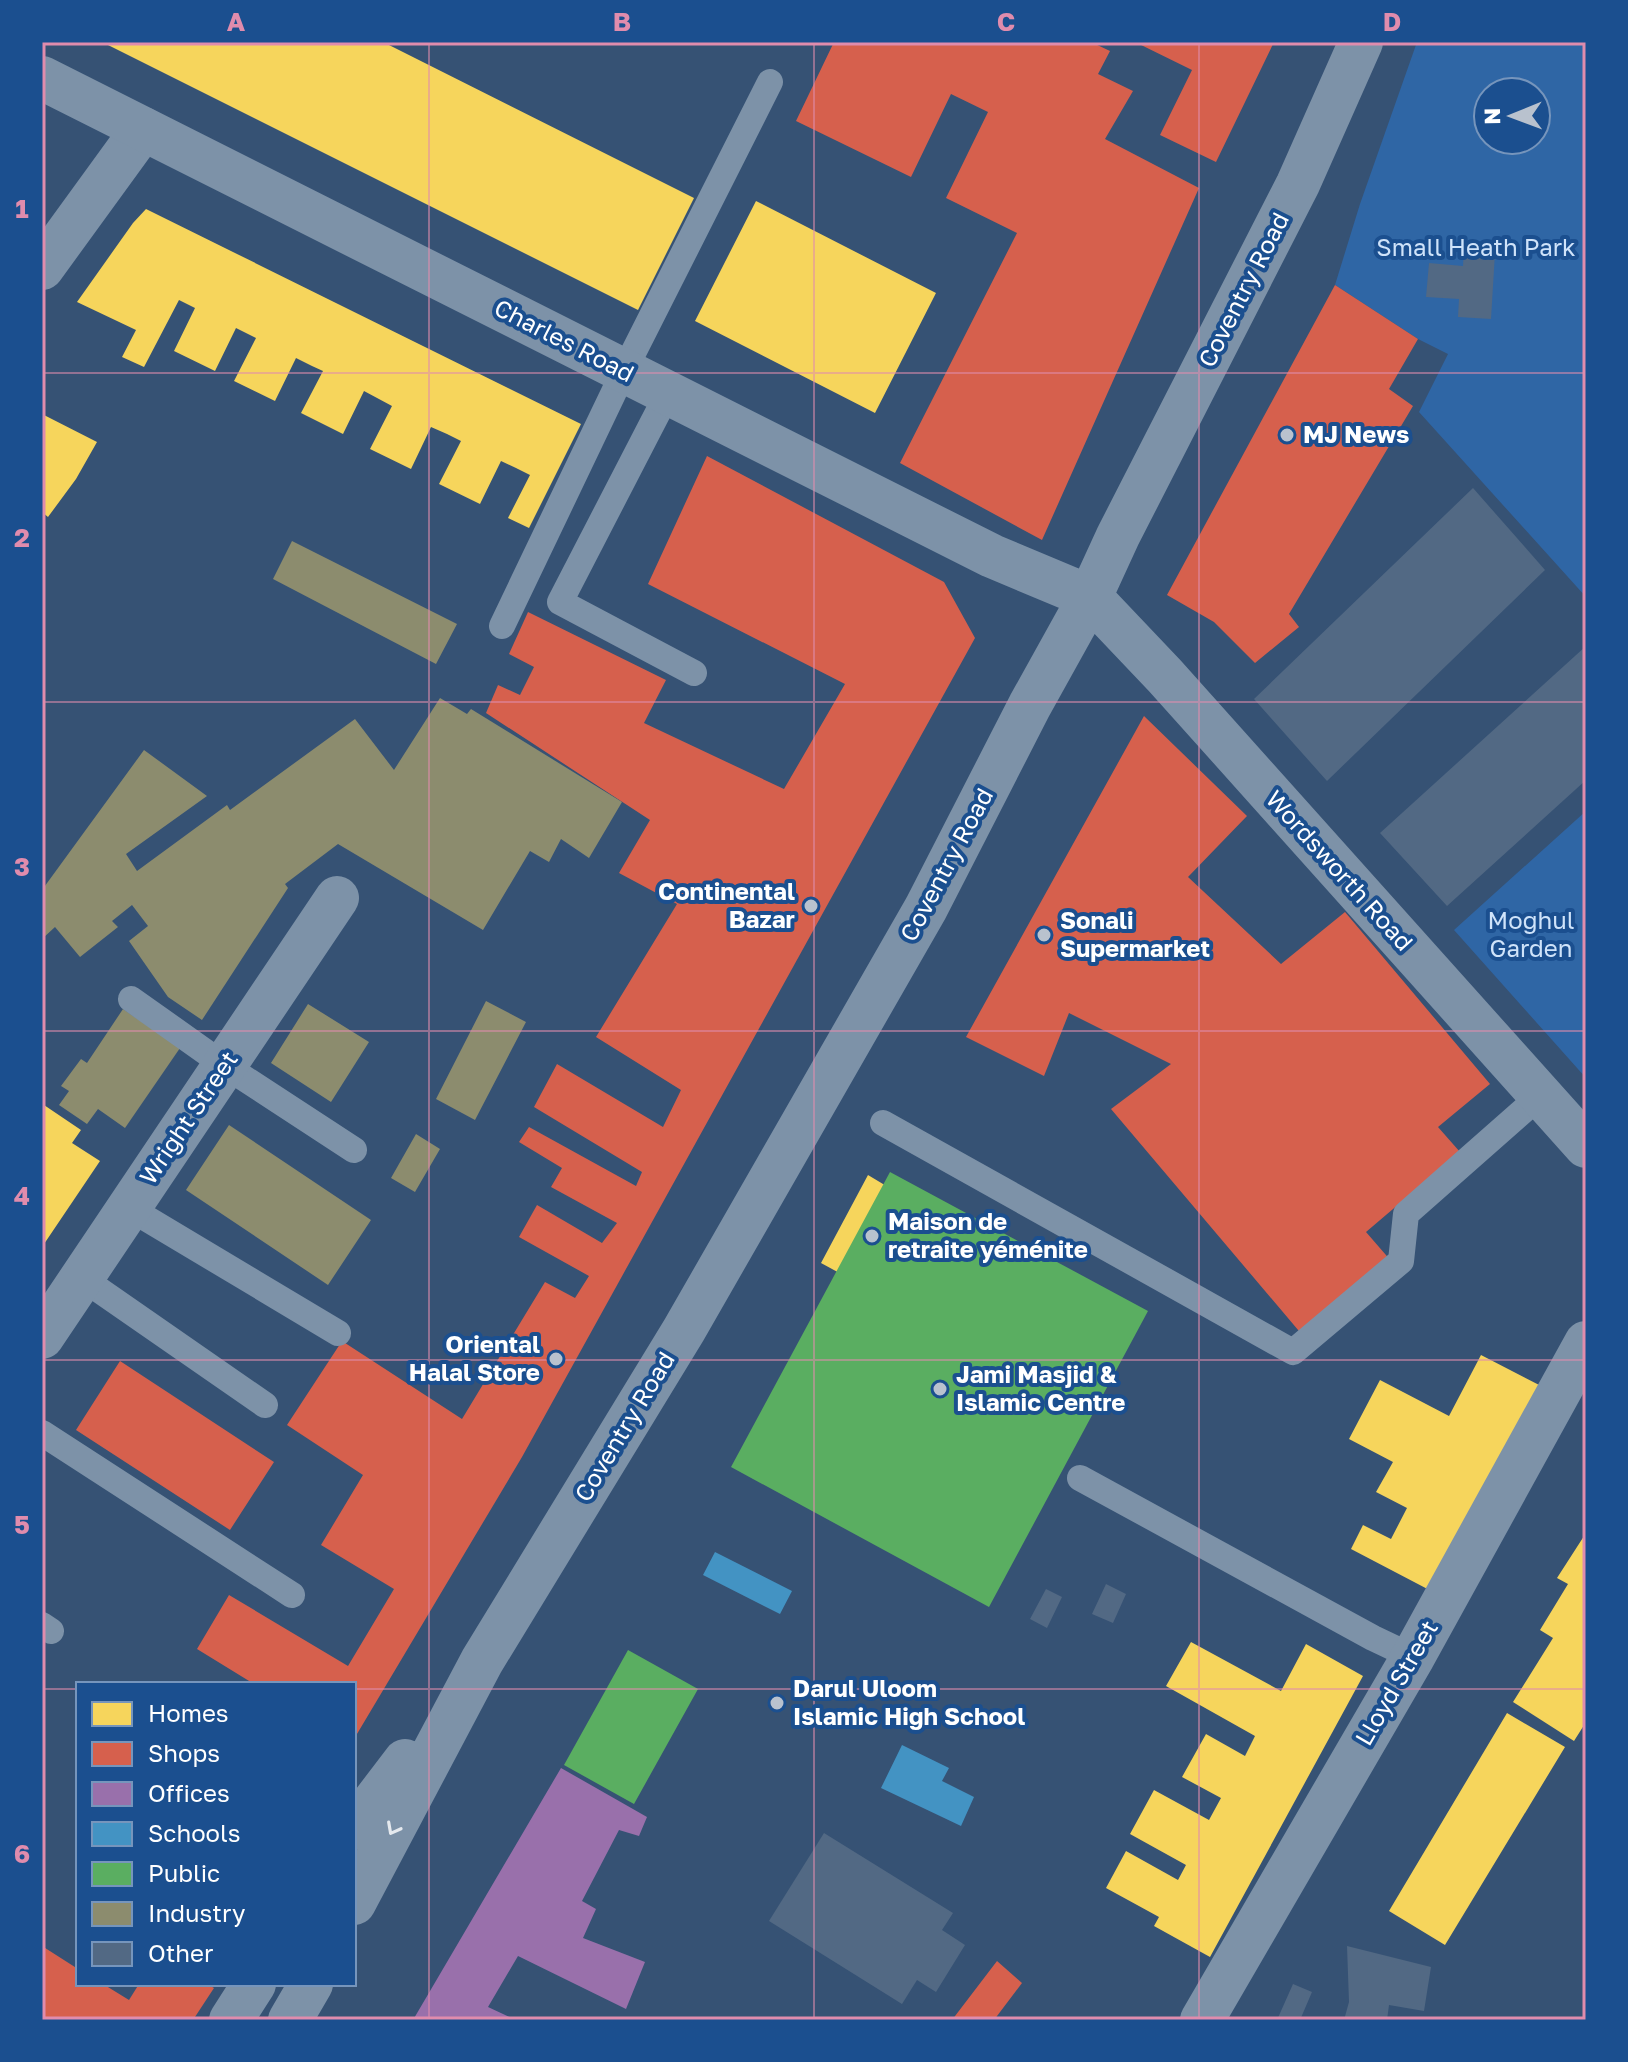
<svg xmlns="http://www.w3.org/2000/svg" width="1628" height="2062" font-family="'Golos Text',sans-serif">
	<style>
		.green { fill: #2f66a5; fill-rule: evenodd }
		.homes { fill: #f6d55c }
		.shops { fill: #d6604d }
		.offices { fill: #9970ab }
		.schools { fill: #4393c3 }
		.public { fill: #5aae61 }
		.industry { fill: #8c8c6e }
		.building { fill: #526984 }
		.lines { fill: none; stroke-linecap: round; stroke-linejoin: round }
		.service { stroke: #7d92a8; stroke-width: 26 }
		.minor { stroke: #7d92a8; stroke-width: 44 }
		.tertiary { stroke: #7d92a8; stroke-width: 44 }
		.oneway { stroke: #e5e9ee }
		.grid { fill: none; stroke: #e08cad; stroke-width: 2; stroke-opacity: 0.55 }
		.poi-dot { fill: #b9c2ce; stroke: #1b4f8f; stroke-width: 3 }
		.labels { text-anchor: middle; stroke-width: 8; stroke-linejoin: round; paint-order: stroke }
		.park-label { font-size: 24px; fill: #cfe3fa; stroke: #1b4f8f }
		.street-label { font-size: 24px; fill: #fff; stroke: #1b4f8f }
		.poi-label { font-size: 24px; font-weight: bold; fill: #fff; stroke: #1b4f8f; text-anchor: start }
		.neatline { fill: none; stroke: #e08cad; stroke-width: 3 }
		.grid-label { font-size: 26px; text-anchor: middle; font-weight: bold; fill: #e08cad }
	</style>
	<rect width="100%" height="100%" fill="#365274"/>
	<path class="green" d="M1417,42H1586V597L1419,412L1448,354L1418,339L1335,285L1360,204ZM1488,92H1536V140H1488Z
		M1586,811V1078L1454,930Z"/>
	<path class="homes" d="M102,42H383L694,198L638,310Z
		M756,201L936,293L875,413L695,321Z
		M146,209L581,424L529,528L508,518L530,475L516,468L501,461L480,504L439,484L461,441L447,434L431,427L411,469L370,449L392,406L364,391L343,434L301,413L323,371L312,366L296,358L275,401L234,381L256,338L236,328L215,371L174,351L195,308L179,300L144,367L122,357L136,330L77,302L133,223Z
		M42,414L97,442L76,479L48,517L42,512Z
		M44,1105L81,1130L72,1143L100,1161L42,1247V1108Z
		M868,1175L923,1208L878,1294L821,1263Z
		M1481,1355L1545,1388L1437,1594L1351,1549L1363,1525L1391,1539L1407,1508L1376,1492L1393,1462L1349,1439L1380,1380L1449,1416Z
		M1586,1533V1722L1574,1741L1513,1702L1553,1638L1540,1630L1568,1584L1557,1578Z
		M1191,1642L1281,1691L1306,1644L1363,1676L1210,1957L1154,1926L1159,1917L1106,1888L1126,1851L1178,1880L1186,1865L1130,1834L1154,1790L1209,1820L1221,1798L1182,1777L1206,1734L1245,1756L1255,1736L1166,1686Z
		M1507,1713L1565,1747L1445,1945L1389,1911Z"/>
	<path class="shops" d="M834,42H1091L1110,51L1098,74L1133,91L1105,139L1199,188L1042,540L900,463L1017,233L946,198L988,112L951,94L911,177L796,121Z
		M1135,42H1274L1216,162L1160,135L1192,70Z
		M1335,285L1418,339L1389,389L1413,406L1289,614L1299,627L1255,663L1214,622L1167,595Z
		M707,456L944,582L975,638L522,1457L354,1739V1684H254L197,1649L229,1595L348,1666L394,1589L321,1545L363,1475L287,1425L342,1341L462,1419L545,1282L575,1298L589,1276L519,1237L537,1205L602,1243L617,1223L551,1187L562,1168L519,1142L529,1127L636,1186L642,1172L534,1107L557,1064L663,1127L681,1090L596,1037L677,904L619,873L650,820L486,713L498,685L520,695L534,667L509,654L528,612L666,680L644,723L784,789L845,684L648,584Z
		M1144,716L1247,816L1188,877L1281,964L1345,912L1490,1084L1438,1127L1460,1152L1366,1232L1392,1262L1304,1337L1111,1109L1171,1064L1069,1013L1044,1076L966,1037Z
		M120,1361L274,1462L230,1530L76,1430Z
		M42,1946L78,1969V1984H103L129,2000L139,1984H207L214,1988L193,2020H42Z
		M997,1961L1022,1983L994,2020H952Z"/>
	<path class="offices" d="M561,1768L647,1817L639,1836L619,1830L582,1901L596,1909L583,1938L645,1962L626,2009L518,1956L488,2007L516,2020H413Z"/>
	<path class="schools" d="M715,1552L792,1591L780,1614L703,1575Z
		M902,1745L949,1768L942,1781L974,1797L961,1826L881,1788Z"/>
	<path class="public" d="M890,1172L1148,1311L989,1607L731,1467Z
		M628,1650L698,1689L634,1804L564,1765Z"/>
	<path class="industry" d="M292,541L457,624L436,664L273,579Z
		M440,698L467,714L471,709L622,802L589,858L561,839L549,862L530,851L483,930L338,844L285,884L288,888L202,1020L168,997L129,941L148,926L132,905L112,921L118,927L80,957L55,927L42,939V890L144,750L207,796L126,854L137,871L227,805L230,810L355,719L394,770Z
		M486,1001L526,1022L475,1120L436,1099Z
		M308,1004L369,1042L331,1102L271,1063Z
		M123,1009L180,1048L125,1128L98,1109L87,1124L59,1105L69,1091L61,1086L81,1059L87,1063Z
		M229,1125L371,1220L328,1285L186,1190Z
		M416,1134L440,1149L415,1192L391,1178Z"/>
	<path class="building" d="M1464,250L1495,253L1491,319L1458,317L1459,299L1426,297L1429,263L1463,266Z
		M1473,488L1545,570L1327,781L1254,699Z
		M1586,646V780L1447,906L1380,833Z
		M1106,1584L1126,1594L1113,1623L1092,1614Z
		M1046,1589L1062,1597L1047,1628L1030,1619Z
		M824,1833L953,1913L942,1930L965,1945L936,1992L917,1980L902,2004L769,1921Z
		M1347,1946L1431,1967L1424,2011L1389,2005L1387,2020H1344L1349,2002Z
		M1293,1984L1312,1992L1300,2020H1277Z"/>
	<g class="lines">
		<path class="service" d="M668,393L560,602L694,673
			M502,626L624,371L770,82
			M131,999L224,1065L354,1150
			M883,1123L1293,1352L1401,1261L1406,1214L1541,1095
			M129,1208L338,1333
			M82,1278L265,1405
			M42,1433L292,1595
			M1080,1478L1373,1638L1413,1657
			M42,1625L51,1631"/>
		<path class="minor" d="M42,268L143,129
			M42,1337L337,898
			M1202,2020L1413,1657L1586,1343"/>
		<path class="tertiary" d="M42,78L992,556L1090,597L1165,676L1586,1146
			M354,1828L405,1761
			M354,1903L482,1661L684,1330L926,908L1030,705L1090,597L1118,536L1298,184L1361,42
			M231,2020L254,1984
			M290,2020L311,1984"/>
	</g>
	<defs><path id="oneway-chevron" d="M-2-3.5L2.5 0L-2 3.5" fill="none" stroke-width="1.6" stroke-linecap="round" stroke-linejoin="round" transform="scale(2)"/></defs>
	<use class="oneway" href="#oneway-chevron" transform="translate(393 1829) rotate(118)"/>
	<path class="grid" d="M429,42V2020M814,42V2020M1199,42V2020M42,373H1586M42,702H1586M42,1031H1586M42,1360H1586M42,1689H78M354,1689H1586"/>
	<g class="poi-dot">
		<circle cx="1287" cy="435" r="8"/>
		<circle cx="811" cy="906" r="8"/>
		<circle cx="1044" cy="935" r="8"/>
		<circle cx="872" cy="1236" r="8"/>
		<circle cx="556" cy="1359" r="8"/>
		<circle cx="940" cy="1389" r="8"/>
		<circle cx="777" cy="1703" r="8"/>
	</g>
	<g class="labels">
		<g class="park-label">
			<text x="1476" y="256">Small Heath Park</text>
			<text x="1531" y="929">Moghul<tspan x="1531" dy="28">Garden</tspan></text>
		</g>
		<g class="street-label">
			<text transform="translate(1244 290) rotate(-63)" y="8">Coventry Road</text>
			<text transform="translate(564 341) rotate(27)" y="8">Charles Road</text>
			<text transform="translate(947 865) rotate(-62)" y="8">Coventry Road</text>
			<text transform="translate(1339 871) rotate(48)" y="8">Wordsworth Road</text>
			<text transform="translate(189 1118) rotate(-56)" y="8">Wright Street</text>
			<text transform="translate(625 1427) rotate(-59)" y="8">Coventry Road</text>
			<text transform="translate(1397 1683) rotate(-60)" y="8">Lloyd Street</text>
		</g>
		<g class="poi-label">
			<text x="1303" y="443">MJ News</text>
			<text x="795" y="900" text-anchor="end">Continental<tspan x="795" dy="28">Bazar</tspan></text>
			<text x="1060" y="929">Sonali<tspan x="1060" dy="28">Supermarket</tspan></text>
			<text x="888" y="1230">Maison de<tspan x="888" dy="28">retraite yéménite</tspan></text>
			<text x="540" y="1353" text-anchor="end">Oriental<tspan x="540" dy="28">Halal Store</tspan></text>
			<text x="956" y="1383">Jami Masjid &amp;<tspan x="956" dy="28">Islamic Centre</tspan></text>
			<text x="793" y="1697">Darul Uloom<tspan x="793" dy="28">Islamic High School</tspan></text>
		</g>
	</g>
	<rect width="1628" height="2062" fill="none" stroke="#1b4f8f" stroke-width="88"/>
	<rect x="76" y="1682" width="280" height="304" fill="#1b4f8f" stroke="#7695bc" stroke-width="2"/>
	<rect x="92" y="1702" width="40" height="24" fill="#f6d55c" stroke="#7695bc" stroke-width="2"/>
	<text x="148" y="1722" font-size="24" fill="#ffffff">Homes</text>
	<rect x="92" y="1742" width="40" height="24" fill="#d6604d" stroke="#7695bc" stroke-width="2"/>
	<text x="148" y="1762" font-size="24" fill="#ffffff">Shops</text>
	<rect x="92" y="1782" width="40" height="24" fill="#9970ab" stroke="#7695bc" stroke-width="2"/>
	<text x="148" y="1802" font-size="24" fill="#ffffff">Offices</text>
	<rect x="92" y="1822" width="40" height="24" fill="#4393c3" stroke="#7695bc" stroke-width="2"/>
	<text x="148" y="1842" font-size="24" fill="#ffffff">Schools</text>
	<rect x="92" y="1862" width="40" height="24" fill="#5aae61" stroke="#7695bc" stroke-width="2"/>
	<text x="148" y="1882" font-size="24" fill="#ffffff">Public</text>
	<rect x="92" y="1902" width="40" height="24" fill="#8c8c6e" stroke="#7695bc" stroke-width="2"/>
	<text x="148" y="1922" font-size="24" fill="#ffffff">Industry</text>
	<rect x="92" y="1942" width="40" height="24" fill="#526984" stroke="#7695bc" stroke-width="2"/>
	<text x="148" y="1962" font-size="24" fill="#ffffff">Other</text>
	<g transform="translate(1512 116) rotate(269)"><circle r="38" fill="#1b4f8f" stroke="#7695bc" stroke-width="2"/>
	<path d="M0-6L14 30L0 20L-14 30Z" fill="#b9c2ce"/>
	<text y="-12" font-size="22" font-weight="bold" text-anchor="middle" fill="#ffffff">N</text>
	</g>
	<rect x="44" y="44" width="1540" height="1974" class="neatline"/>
	<g class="grid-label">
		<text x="236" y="31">A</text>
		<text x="622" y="31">B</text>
		<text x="1006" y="31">C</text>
		<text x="1392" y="31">D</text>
		<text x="22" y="218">1</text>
		<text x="22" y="547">2</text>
		<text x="22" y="876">3</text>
		<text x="22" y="1205">4</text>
		<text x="22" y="1534">5</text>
		<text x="22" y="1863">6</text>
	</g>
</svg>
